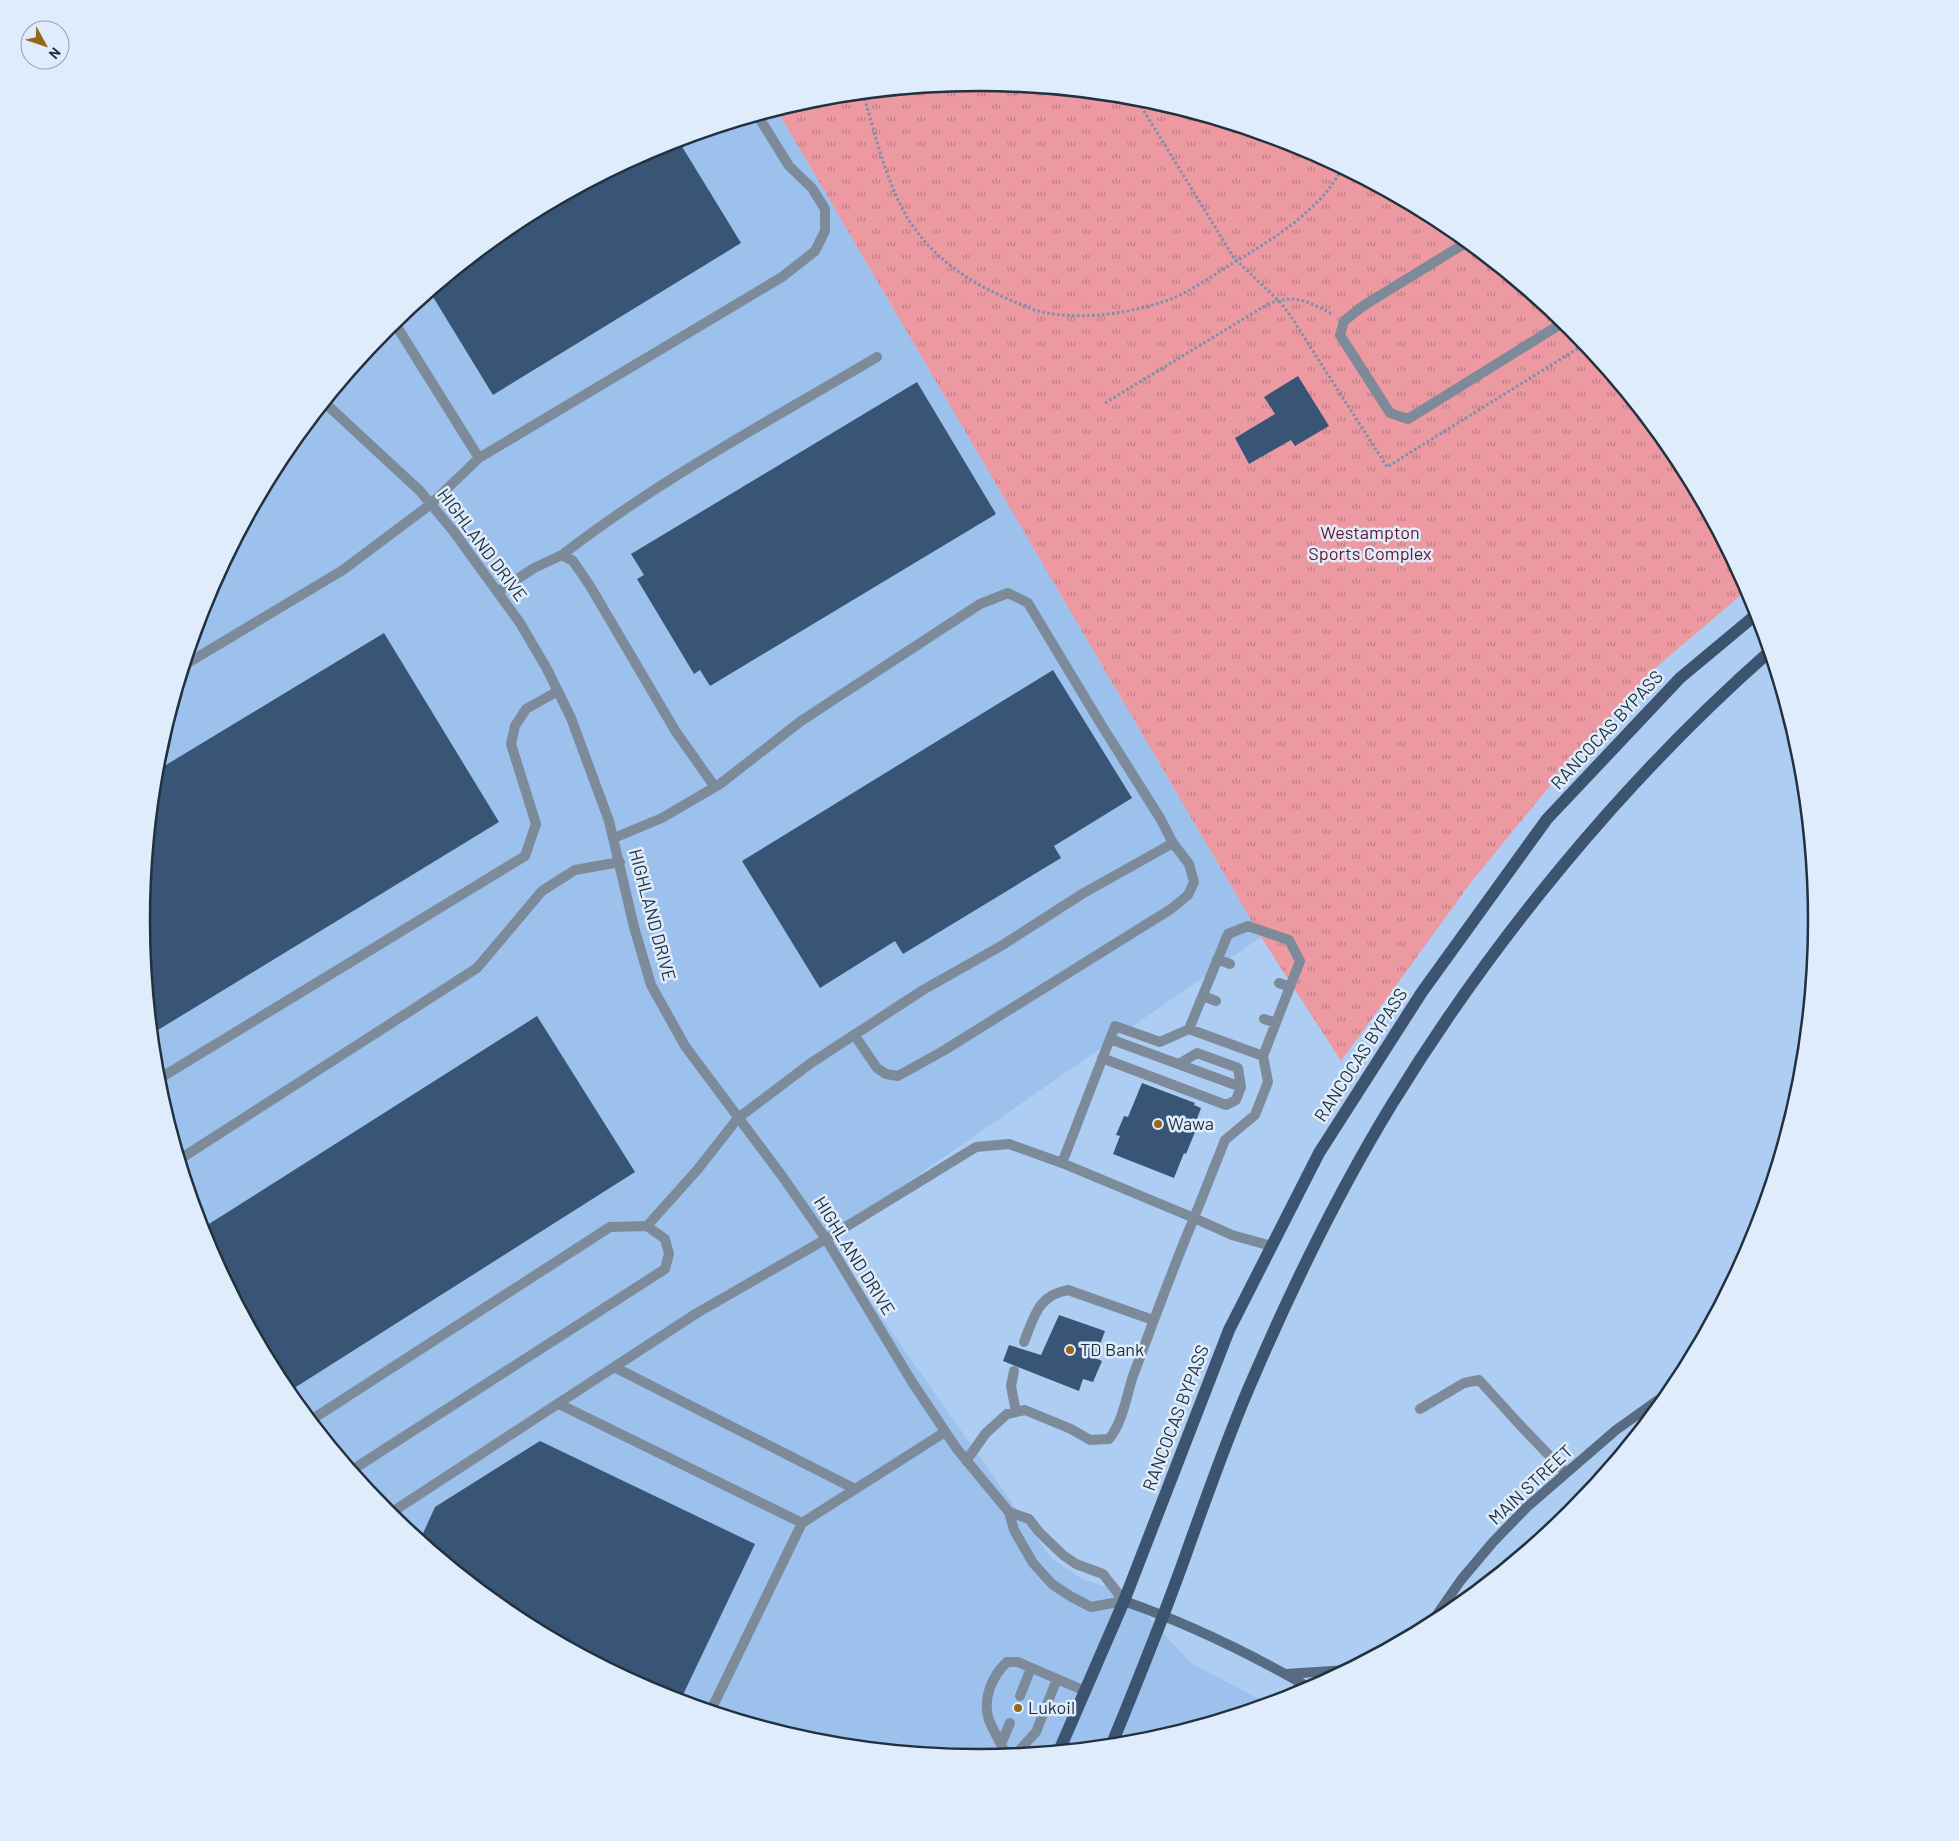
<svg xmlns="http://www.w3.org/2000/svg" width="1959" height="1841" font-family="Barlow,sans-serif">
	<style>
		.built { fill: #9dc1ed }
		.park { fill: url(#park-tufts) }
		.building { fill: #395576 }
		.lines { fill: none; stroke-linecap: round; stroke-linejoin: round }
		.path { stroke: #7891ad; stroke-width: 3; stroke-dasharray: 2.5 2.5; stroke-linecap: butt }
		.lane { stroke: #7c8a9a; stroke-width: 10 }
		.street { stroke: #7c8a9a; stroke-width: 10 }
		.secondary { stroke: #576b82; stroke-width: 10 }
		.primary { stroke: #3d5470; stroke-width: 12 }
		.poi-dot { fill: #976618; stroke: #dfecfc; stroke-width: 2 }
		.labels { text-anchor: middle; stroke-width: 5; stroke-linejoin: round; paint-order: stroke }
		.park-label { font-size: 18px; fill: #641526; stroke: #dfecfc }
		.street-label { font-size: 18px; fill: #23303e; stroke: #dfecfc }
		.poi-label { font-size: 18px; fill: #23303e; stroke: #dfecfc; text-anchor: start }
		.rim { fill: none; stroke: #23303e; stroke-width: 2.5 }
	</style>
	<defs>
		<pattern id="park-tufts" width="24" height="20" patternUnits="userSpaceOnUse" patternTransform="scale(1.25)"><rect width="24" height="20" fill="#ed99a1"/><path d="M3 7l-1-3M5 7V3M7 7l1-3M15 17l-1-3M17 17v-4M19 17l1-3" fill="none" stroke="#c07d85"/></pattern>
	</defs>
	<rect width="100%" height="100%" fill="#adcdf3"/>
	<path class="built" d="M777,110L1261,937L826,1239L1051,1558L1084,1580L1126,1593L1192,1664L1269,1704L1143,1742L979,1758L816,1742L659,1695L514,1617L387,1513L283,1386L205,1241L158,1084L142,920L158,757L205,600L283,455L387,328L514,224L659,146Z"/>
	<path class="park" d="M980,83L1143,99L1300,146L1445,224L1572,328L1676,455L1748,589L1654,669L1562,771L1472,881L1341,1061L1261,937L777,110L816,99Z"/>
	<path class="building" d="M678,140L741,243L493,395L430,292L514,224L659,146Z
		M1298,376L1329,426L1295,446L1291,440L1249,464L1235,438L1275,414L1264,397Z
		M917,382L996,514L710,686L700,670L694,674L637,579L644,575L631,554Z
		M384,633L499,822L153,1033L142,920L156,771Z
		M1053,670L1132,798L1054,846L1061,858L903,954L895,941L820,988L742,861Z
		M537,1016L635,1172L288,1392L283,1386L205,1241L201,1229Z
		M1142,1083L1195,1103L1194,1105L1201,1108L1193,1130L1195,1132L1186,1154L1184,1153L1174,1178L1113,1154L1120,1136L1116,1135L1124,1116L1128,1117Z
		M1059,1315L1105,1331L1095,1358L1102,1361L1093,1382L1083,1379L1079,1391L1003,1361L1009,1345L1041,1355Z
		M540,1441L755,1544L680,1701L659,1695L514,1617L420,1540L435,1507Z"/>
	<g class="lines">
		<path class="path" d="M863,94C876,136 886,184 910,222C935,260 972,284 1013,301C1020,304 1027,307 1034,310C1074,321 1123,315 1162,302C1186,295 1207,279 1228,266C1267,243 1321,211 1342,168
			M1015,94L1027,87
			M1136,98L1234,258L1281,303L1290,315L1387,467L1585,344
			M1105,403L1268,304C1296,294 1307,301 1332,314"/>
		<path class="lane" d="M1467,242L1363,306L1344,321L1340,335L1390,413L1408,419L1564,322
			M394,322L479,458
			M562,555C660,479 771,420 877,357
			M499,591L534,568L562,555L573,561L590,586L676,732L715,787
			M186,664L343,570L431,504L479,458L782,277L815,251L825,231V209L812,188L789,166L758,116
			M614,838L662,818L720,784L801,721L980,604L1008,593L1028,603L1102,726L1160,818L1173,843L1082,894L1001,946L923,990L811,1063L738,1118L698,1169L647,1226
			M1217,959L1230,964
			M1279,983L1290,987
			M1203,996L1216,1001
			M1264,1019L1276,1023
			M1189,1029L1228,934L1248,926L1289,940L1300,961L1263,1056
			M855,1036L877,1068L886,1074L898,1076L943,1051L1171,909L1188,895L1194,882L1189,864L1173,843
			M1110,1039L1241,1087
			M1102,1058L1226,1105L1236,1100L1241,1087L1238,1068L1197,1053L1179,1064
			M157,1080L525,856L536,824L511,744L515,726L526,709L558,691
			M180,1159L477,968L542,891L575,870L620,862
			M1024,1342C1034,1317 1038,1295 1068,1290L1153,1320
			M614,1367L855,1489
			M1014,1371L1011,1386L1016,1412
			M559,1404L802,1523L711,1710
			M1420,1409L1464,1383L1479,1380L1520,1425L1566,1473
			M311,1420L610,1227L647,1226L665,1239L669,1254L665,1269L352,1470
			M966,1461L986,1433L1007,1414L1025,1410L1071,1429L1090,1440L1109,1439C1123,1422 1126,1397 1133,1376C1153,1323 1172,1270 1194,1218L1232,1235L1271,1246
			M389,1514L697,1313L826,1239L976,1147L1009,1144L1062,1163L1115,1026L1160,1042L1189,1029L1263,1056L1268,1082L1255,1115L1225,1140L1194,1218L1062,1163
			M802,1523L945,1432
			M1020,1696L1031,1668
			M1001,1744L1010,1723
			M1015,1755L1036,1732L1057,1679
			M1007,1756C1001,1744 994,1732 989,1720C982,1699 992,1676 1007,1662H1018L1085,1691"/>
		<path class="street" d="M325,403L420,491L454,532L520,623L547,669L571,718L609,821L634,927L651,985L685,1046L782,1176L826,1239L912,1382L957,1449L1009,1512L1014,1530L1033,1563L1052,1584L1070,1596L1091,1607L1124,1601L1103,1574L1076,1564L1063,1555L1039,1532L1029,1519L1009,1512"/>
		<path class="secondary" d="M1124,1601C1190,1624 1251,1654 1312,1689
			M1429,1626L1461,1580L1493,1542L1527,1507L1616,1430L1675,1388
			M1286,1674L1347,1670"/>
		<path class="primary" d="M1111,1746C1139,1678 1167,1609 1191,1540C1211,1485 1230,1430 1254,1376C1294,1283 1339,1191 1392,1104C1493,939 1624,780 1769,652
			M1059,1751L1124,1601L1229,1330L1319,1153L1422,992L1547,819L1680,678L1758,613"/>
	</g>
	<g class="poi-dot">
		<circle cx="1158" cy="1124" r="5"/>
		<circle cx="1070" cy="1350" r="5"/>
		<circle cx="1018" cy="1708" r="5"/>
	</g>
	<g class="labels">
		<g class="park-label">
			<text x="1370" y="539">Westampton<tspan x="1370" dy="21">Sports Complex</tspan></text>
		</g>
		<g class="street-label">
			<text transform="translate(482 545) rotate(53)" y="6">HIGHLAND DRIVE</text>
			<text transform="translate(1607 730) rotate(-47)" y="6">RANCOCAS BYPASS</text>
			<text transform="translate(652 915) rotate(75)" y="6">HIGHLAND DRIVE</text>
			<text transform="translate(1361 1055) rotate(-57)" y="6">RANCOCAS BYPASS</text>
			<text transform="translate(854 1256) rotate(58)" y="6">HIGHLAND DRIVE</text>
			<text transform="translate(1176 1418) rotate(-69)" y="6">RANCOCAS BYPASS</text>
			<text transform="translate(1531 1485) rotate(-43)" y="6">MAIN STREET</text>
		</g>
		<g class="poi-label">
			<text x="1168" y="1130">Wawa</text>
			<text x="1080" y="1356">TD Bank</text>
			<text x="1028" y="1714">Lukoil</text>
		</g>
	</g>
	<path d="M0 0H1959V1841H0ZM150 920a829 829 0 1 1 1658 0a829 829 0 1 1-1658 0Z" fill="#dfecfc" fill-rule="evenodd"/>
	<path class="rim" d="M150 920a829 829 0 1 1 1658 0a829 829 0 1 1-1658 0Z"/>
	<g transform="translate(45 45) rotate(130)"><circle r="24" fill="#dfecfc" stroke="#94a1b0"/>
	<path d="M0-4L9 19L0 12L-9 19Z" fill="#976618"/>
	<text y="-8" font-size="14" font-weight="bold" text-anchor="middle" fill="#23303e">N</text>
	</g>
</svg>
